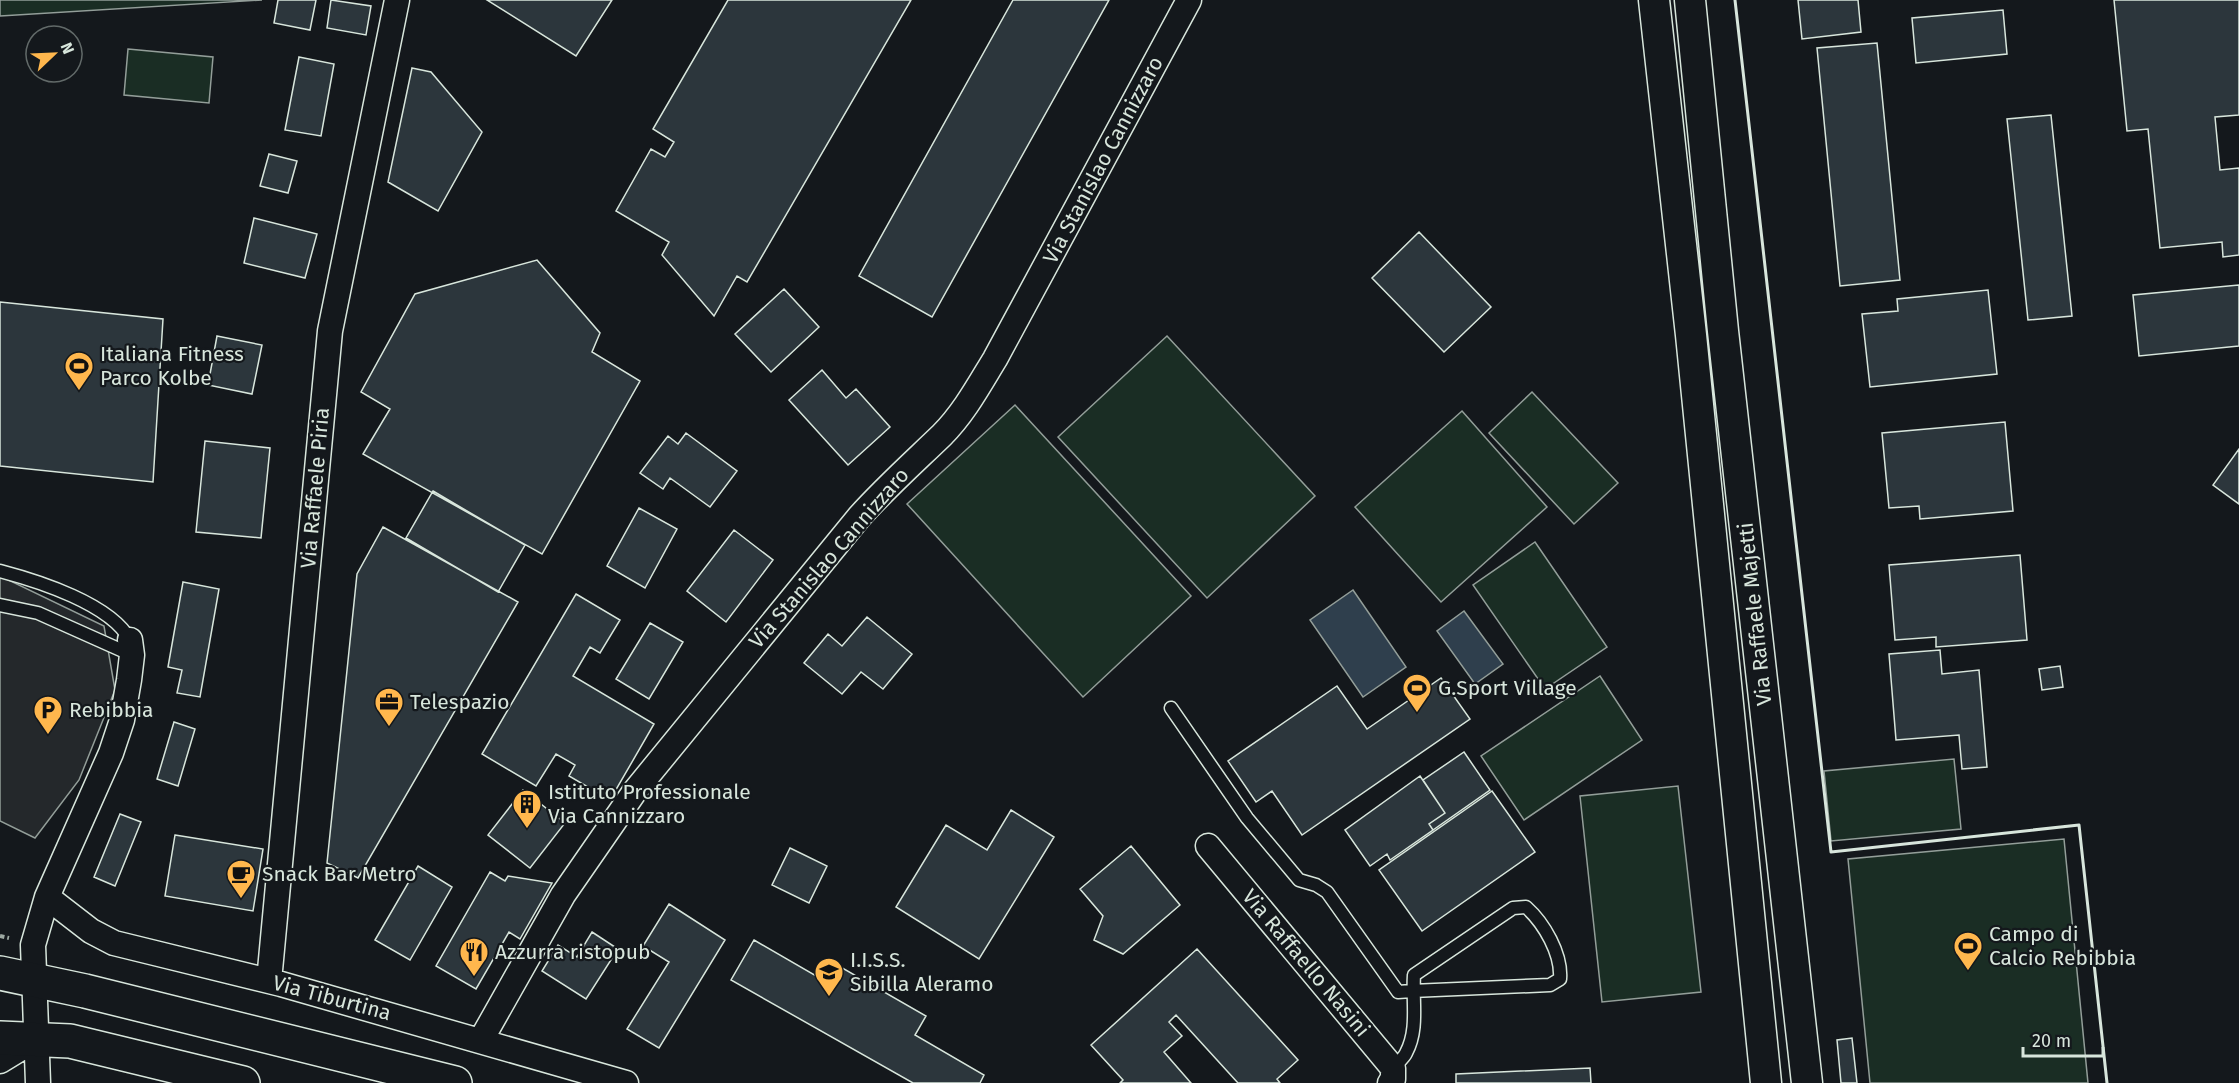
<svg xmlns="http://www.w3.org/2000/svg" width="2239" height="1083" font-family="'Fira Sans',sans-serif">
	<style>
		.green { fill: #1a2d24; stroke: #939e99; stroke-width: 1.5 }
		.parking { fill: #24282b; stroke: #939e99; stroke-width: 1.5 }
		.water { fill: #2f3f4d; stroke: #939e99; stroke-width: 1.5 }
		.building { fill: #2c363c; stroke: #d8e6dc; stroke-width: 1.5 }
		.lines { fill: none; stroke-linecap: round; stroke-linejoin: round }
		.service-casing { stroke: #d8e6dc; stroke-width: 15 }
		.minor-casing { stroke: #d8e6dc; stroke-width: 27 }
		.tertiary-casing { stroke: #d8e6dc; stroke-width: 33 }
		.primary-casing { stroke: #d8e6dc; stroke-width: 36 }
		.path { stroke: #9da8a2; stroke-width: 4; stroke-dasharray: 4.5 3; stroke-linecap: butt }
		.service { stroke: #14181c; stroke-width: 12 }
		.minor { stroke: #14181c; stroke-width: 24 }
		.tertiary { stroke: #14181c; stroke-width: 30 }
		.primary { stroke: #14181c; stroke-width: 33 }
		.wall { stroke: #d8e6dc; stroke-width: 3 }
		.labels { text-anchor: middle; stroke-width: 4.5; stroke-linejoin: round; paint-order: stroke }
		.street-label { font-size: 21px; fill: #d8e6dc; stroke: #14181c }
		.poi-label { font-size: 21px; fill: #d8e6dc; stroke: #14181c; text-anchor: start }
	</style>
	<rect width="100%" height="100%" fill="#14181c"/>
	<path class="green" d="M0,0H262L0,16Z
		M128,49L213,57L209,103L124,95Z
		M1167,336L1315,496L1207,598L1058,437Z
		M1532,392L1618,483L1574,524L1489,433Z
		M1015,405L1191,596L1083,697L907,504Z
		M1462,411L1547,507L1441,602L1355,507Z
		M1535,542L1607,647L1545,689L1473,585Z
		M1600,676L1642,740L1524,820L1481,756Z
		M1954,759L1961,829L1831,841L1824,771Z
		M1678,786L1701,992L1602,1002L1580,796Z
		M2064,839L2088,1083H1870L1848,859Z"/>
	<path class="parking" d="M0,576L104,626L115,690L79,780L35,838L0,821Z"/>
	<path class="water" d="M1353,590L1406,667L1363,697L1310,620Z
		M1464,611L1503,664L1475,684L1437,631Z"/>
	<path class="building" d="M278,0H316L310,30L274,23Z
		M331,0L371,6L366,35L327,28Z
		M487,0H612L576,56Z
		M728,0H911L747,282L737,276L714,316L662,255L669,242L616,211L651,149L665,157L674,142L653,129Z
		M1013,0H1109L932,317L859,276Z
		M1798,0H1858L1861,32L1802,39Z
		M2114,0H2239V115L2215,117L2220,170L2239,168V255L2223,257L2222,242L2160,248L2148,129L2127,131Z
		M2003,10L2007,54L1916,63L1912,18Z
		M1877,43L1900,280L1840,286L1817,48Z
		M299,57L334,64L321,136L285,130Z
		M412,68L431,72L482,132L438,211L388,182Z
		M2051,115L2072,316L2028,320L2007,119Z
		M269,154L297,161L288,193L260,186Z
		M254,218L317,234L305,278L244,263Z
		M1419,232L1491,307L1444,352L1372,278Z
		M537,260L600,333L592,352L640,381L542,554L363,454L390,409L361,392L415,294Z
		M2239,285V346L2139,356L2133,295Z
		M784,289L819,327L771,372L735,334Z
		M1988,290L1997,374L1870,387L1862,314L1898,311L1897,299Z
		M0,302L163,319L153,482L0,466Z
		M217,336L262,345L252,394L208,385Z
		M822,370L846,398L856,389L890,427L848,465L789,400Z
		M2005,422L2013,511L1920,519L1919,506L1889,508L1882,433Z
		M686,433L737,471L710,507L670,478L663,489L640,473L668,436L678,444Z
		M205,441L270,448L261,538L196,532Z
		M2239,449V504L2213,485Z
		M433,491L525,545L498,592L406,538Z
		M639,508L677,529L645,588L607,566Z
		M383,527L518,602L358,878L327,863L357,574Z
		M734,530L773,560L726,622L687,591Z
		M2020,555L2027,640L1936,647V637L1895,640L1889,565Z
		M183,582L219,589L200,697L177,693L182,670L168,667Z
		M576,594L620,620L600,653L590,647L573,676L654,724L610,800L569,776L575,765L556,754L536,786L482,754Z
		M867,617L912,654L883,689L861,672L842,694L804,663L828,634L842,646Z
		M650,623L683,642L649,699L616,679Z
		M1940,650L1942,674L1979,670L1987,767L1962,769L1959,735L1896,740L1889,654Z
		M2060,666L2063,687L2042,690L2039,669Z
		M1441,678L1470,719L1302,835L1272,791L1256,802L1228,761L1337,686L1367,729Z
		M174,722L195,729L178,786L157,779Z
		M1464,752L1490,790L1433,830L1429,824L1445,813L1423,780Z
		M1420,776L1445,813L1429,824L1433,830L1390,860L1387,854L1370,866L1345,830Z
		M523,790L565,823L530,868L488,835Z
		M1492,791L1535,852L1422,931L1379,870Z
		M1011,810L1054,837L979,959L896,907L946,825L987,850Z
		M120,814L141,822L115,886L94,877Z
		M175,835L263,849L253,911L165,896Z
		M1131,846L1180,905L1123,954L1094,940L1103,916L1080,889Z
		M790,848L827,866L809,903L772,885Z
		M418,866L452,887L410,960L375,940Z
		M490,872L505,881L508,876L552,883L520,939L509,932L476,989L436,966Z
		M669,904L725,940L659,1048L627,1029L669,962L643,946Z
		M592,932L618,949L586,999L542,971L558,945L577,957Z
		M754,940L823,980L832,962L926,1016L915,1035L984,1075L980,1083H913L731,980Z
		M1197,949L1298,1060L1277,1079L1280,1083H1238L1176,1015L1169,1022L1182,1036L1164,1052L1191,1083H1120L1123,1080L1091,1045Z
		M1852,1038L1857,1083H1841L1837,1040Z
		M1590,1068L1591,1083H1456V1074Z"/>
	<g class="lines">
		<g class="service-casing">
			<path id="service" d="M0,571C38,581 111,604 130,640
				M0,605L38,613L132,655
				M1171,708L1247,818L1299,880L1316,885L1327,892L1398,992L1412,991L1550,985L1560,979C1562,954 1544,923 1526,907L1513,908L1414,975C1412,1001 1419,1029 1406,1053C1404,1058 1397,1063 1393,1068"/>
		</g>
		<g class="minor-casing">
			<path id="minor" d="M1208,846L1393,1068V1079L1390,1083
				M47,897L91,931L114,943L281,984L626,1083
				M269,981L330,331L397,0
				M481,1040L563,895L635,791L859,517C885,488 914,462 942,435C964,413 979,385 995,359L1189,0
				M0,1061L36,1039
				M38,1083L33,945L47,897L111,753L122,720L129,680L132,655L130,640"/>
		</g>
		<g class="tertiary-casing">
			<path id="tertiary" d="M1654,0L1691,335L1766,1083
				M1690,0L1723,331L1807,1083"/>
		</g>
		<g class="primary-casing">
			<path id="primary" d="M0,973L85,991L455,1083
				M0,1038L70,1041L243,1083"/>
		</g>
		<path class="path" d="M0,936L9,938"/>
		<use href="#service" class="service"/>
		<use href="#minor" class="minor"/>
		<use href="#tertiary" class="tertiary"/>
		<use href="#primary" class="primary"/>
		<path class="wall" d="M1735,0L1831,852L2079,825L2107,1083"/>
	</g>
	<defs>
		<g id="stadium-pin" transform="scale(1.5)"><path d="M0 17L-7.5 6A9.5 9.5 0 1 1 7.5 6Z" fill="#ffb74d" stroke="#14181c"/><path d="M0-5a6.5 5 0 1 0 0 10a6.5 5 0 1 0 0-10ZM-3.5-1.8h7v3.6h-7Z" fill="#111"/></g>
		<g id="office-pin" transform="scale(1.5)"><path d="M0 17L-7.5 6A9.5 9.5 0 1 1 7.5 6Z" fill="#ffb74d" stroke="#14181c"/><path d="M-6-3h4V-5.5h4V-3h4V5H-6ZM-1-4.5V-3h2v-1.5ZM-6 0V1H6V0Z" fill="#111"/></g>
		<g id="parking-pin" transform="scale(1.5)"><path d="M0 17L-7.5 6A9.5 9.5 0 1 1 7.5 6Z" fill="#ffb74d" stroke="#14181c"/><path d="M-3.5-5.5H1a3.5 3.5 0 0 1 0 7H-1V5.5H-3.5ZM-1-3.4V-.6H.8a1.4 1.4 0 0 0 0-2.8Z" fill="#111"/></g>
		<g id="building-pin" transform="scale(1.5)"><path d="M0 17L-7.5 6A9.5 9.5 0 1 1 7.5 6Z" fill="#ffb74d" stroke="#14181c"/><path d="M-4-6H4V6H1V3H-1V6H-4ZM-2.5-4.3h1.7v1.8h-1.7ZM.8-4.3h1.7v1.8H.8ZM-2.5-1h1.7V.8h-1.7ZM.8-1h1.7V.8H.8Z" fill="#111"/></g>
		<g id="cafe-pin" transform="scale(1.5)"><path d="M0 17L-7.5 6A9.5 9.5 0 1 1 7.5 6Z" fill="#ffb74d" stroke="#14181c"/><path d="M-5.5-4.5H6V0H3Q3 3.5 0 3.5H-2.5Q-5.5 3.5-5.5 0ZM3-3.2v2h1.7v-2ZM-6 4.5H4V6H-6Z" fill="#111"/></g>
		<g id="restaurant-pin" transform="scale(1.5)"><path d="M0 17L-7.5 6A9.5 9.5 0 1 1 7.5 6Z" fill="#ffb74d" stroke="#14181c"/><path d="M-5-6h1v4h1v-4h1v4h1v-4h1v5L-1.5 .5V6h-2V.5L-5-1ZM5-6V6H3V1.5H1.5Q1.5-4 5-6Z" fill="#111"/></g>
		<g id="school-pin" transform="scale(1.5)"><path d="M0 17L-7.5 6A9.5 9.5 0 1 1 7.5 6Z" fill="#ffb74d" stroke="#14181c"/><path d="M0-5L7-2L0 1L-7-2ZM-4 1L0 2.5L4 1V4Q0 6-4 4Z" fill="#111"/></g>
	</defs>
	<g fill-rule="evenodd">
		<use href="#stadium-pin" x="79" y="366"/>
		<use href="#stadium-pin" x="1417" y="688"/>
		<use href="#office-pin" x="389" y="702"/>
		<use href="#parking-pin" x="48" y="710"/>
		<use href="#building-pin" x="527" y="804"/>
		<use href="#cafe-pin" x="241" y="874"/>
		<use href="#stadium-pin" x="1968" y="946"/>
		<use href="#restaurant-pin" x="474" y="952"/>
		<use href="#school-pin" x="829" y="972"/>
	</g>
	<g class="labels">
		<g class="street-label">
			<text transform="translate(1103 160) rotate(-62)" y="7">Via Stanislao Cannizzaro</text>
			<text transform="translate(315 488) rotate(-85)" y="7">Via Raffaele Piria</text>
			<text transform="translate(829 558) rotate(-49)" y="7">Via Stanislao Cannizzaro</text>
			<text transform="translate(1755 614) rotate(-96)" y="7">Via Raffaele Majetti</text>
			<text transform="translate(1306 963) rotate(50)" y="7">Via Raffaello Nasini</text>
			<text transform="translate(332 998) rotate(15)" y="7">Via Tiburtina</text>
		</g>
		<g class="poi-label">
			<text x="100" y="361">Italiana Fitness<tspan x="100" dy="24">Parco Kolbe</tspan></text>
			<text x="1438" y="695">G.Sport Village</text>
			<text x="410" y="709">Telespazio</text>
			<text x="69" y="717">Rebibbia</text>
			<text x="548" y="799">Istituto Professionale<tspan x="548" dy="24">Via Cannizzaro</tspan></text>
			<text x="262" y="881">Snack Bar Metro</text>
			<text x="1989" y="941">Campo di<tspan x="1989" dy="24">Calcio Rebibbia</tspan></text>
			<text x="495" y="959">Azzurra ristopub</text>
			<text x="850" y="967">I.I.S.S.<tspan x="850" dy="24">Sibilla Aleramo</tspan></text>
		</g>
	</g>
	<g transform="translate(54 54) rotate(67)"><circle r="28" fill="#14181c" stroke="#626a69" stroke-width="1.5"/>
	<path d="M0-4.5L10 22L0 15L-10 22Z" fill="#ffb74d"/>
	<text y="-9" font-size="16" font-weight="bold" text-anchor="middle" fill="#d8e6dc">N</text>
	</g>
	<path d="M2023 1047v9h80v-9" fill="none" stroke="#d8e6dc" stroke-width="3"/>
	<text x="2032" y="1047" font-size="18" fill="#d8e6dc" stroke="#14181c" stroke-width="4.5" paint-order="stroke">20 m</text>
</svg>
